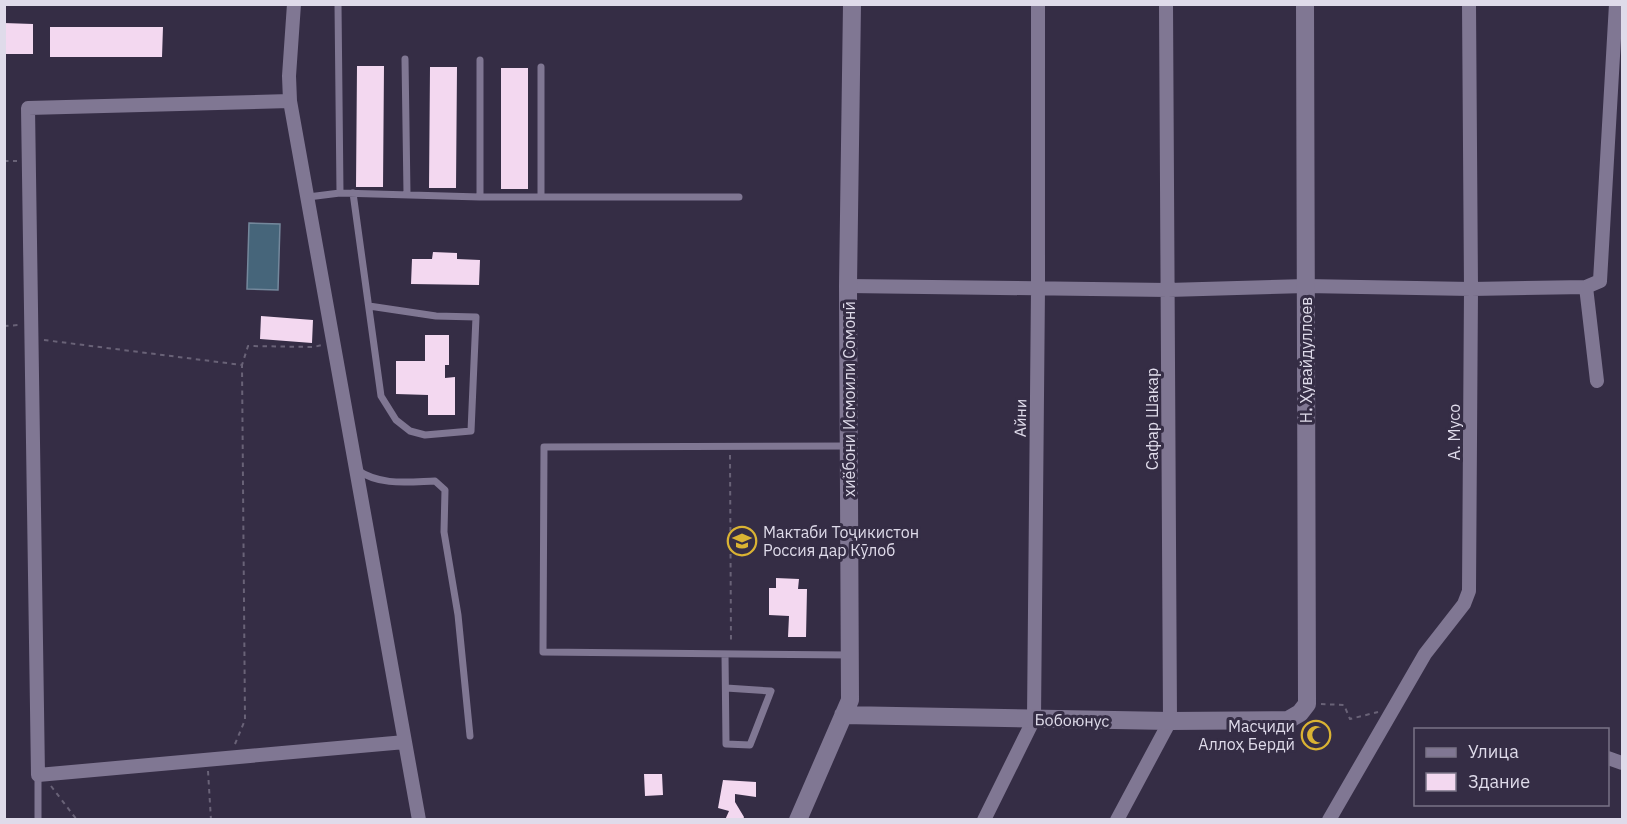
<svg xmlns="http://www.w3.org/2000/svg" width="1627" height="824" font-family="'IBM Plex Sans',sans-serif">
	<style>
		.water { fill: #46657a; stroke: #74889c; stroke-width: 1.5 }
		.building { fill: #f3d8f0 }
		.lines { fill: none; stroke-linecap: round; stroke-linejoin: round }
		.path { stroke: #696277; stroke-width: 2; stroke-dasharray: 4.5 4.5; stroke-linecap: butt }
		.lane { stroke: #807793; stroke-width: 7 }
		.street { stroke: #807793; stroke-width: 14 }
		.secondary { stroke: #807793; stroke-width: 18 }
		.labels { text-anchor: middle; stroke-width: 6; stroke-linejoin: round; paint-order: stroke }
		.street-label { font-size: 16px; fill: #dfdbea; stroke: #352d45 }
		.poi-label { font-size: 16px; fill: #dfdbea; stroke: #352d45; text-anchor: start }
	</style>
	<rect width="100%" height="100%" fill="#352d45"/>
	<path class="water" d="M249,223L280,224L278,290L247,289Z"/>
	<path class="building" d="M4,23L33,24V54H4Z
		M50,27H163L162,57H50Z
		M357,66H384L383,187H356Z
		M430,67H457L456,188H429Z
		M501,68H528V189H501Z
		M433,252L457,253V259L480,260L479,285L411,284L412,259H432Z
		M261,316L313,320L312,343L260,339Z
		M425,335H449V365H445V378L455,377V415H428V395L396,394V361H425Z
		M776,578L799,579L798,589H807L806,637H788L789,616L769,615V588H776Z
		M644,774H662L663,795L645,796Z
		M723,780L756,782V797L735,794V802L744,817L743,820H725L729,811L718,808Z"/>
	<g class="lines">
		<path class="path" d="M4,161H17
			M4,326L19,325
			M44,340L242,365L248,346L314,347L322,345
			M730,455L731,644
			M1321,704L1344,705L1350,719L1378,712
			M235,744L245,720L242,365
			M208,771L211,820
			M51,786L77,820"/>
		<path class="lane" d="M338,4L340,193
			M405,59L407,194
			M541,67V196
			M353,193L381,396L396,420L410,431L425,435L471,431L476,317L436,316L369,306
			M308,197L340,193L480,197V60
			M480,197H739
			M849,446L544,447L543,652L850,655
			M357,470C381,486 407,482 435,481L445,490L444,532L458,615L470,736
			M725,654L726,744L750,745L771,691L726,688
			M38,775V820"/>
		<path class="street" d="M294,4L289,76L290,101L419,820
			M290,101L28,108L38,775L405,742
			M848,286L1168,290L1306,286L1471,289L1586,287L1600,281L1616,4
			M1586,287L1597,381
			M1608,758L1622,763
			M984,820L1034,719L1038,288V4
			M1117,820L1170,721L1166,4
			M1329,820L1425,654L1464,604L1469,591L1471,289L1469,4"/>
		<path class="secondary" d="M843,715L1170,721L1288,720L1300,713L1307,704L1305,4
			M798,820L850,700L848,286L852,4"/>
	</g>
	<defs>
		<g id="school-ring" transform="scale(1.5)"><circle r="9.5" fill="#352d45" stroke="#dab333" stroke-width="1.5"/><path d="M0-5L7-2L0 1L-7-2ZM-4 1L0 2.5L4 1V4Q0 6-4 4Z" fill="#dab333"/></g>
		<g id="mosque-ring" transform="scale(1.5)"><circle r="9.5" fill="#352d45" stroke="#dab333" stroke-width="1.5"/><path d="M3.5-4.9A6 6 0 1 0 3.5 4.9A5 5 0 1 1 3.5-4.9Z" fill="#dab333"/></g>
	</defs>
	<g fill-rule="evenodd">
		<use href="#school-ring" x="742" y="541"/>
		<use href="#mosque-ring" x="1316" y="735"/>
	</g>
	<g class="labels">
		<g class="street-label">
			<text transform="translate(1306 360) rotate(-90)" y="6">Н. Ҳувайдуллоев</text>
			<text transform="translate(849 399) rotate(-90)" y="6">хиёбони Исмоили Сомонӣ</text>
			<text transform="translate(1020 418) rotate(-89)" y="6">Айни</text>
			<text transform="translate(1152 419) rotate(-90)" y="6">Сафар Шакар</text>
			<text transform="translate(1454 432) rotate(-90)" y="6">А. Мусо</text>
			<text transform="translate(1072 720) rotate(1)" y="6">Бобоюнус</text>
		</g>
		<g class="poi-label">
			<text x="763" y="538">Мактаби Тоҷикистон<tspan x="763" dy="18">Россия дар Кӯлоб</tspan></text>
			<text x="1295" y="732" text-anchor="end">Масҷиди<tspan x="1295" dy="18">Аллоҳ Бердӣ</tspan></text>
		</g>
	</g>
	<rect width="1627" height="824" fill="none" stroke="#dfdbea" stroke-width="12"/>
	<rect x="1414" y="728" width="195" height="78" fill="#352d45" stroke="#797387" stroke-width="1.5"/>
	<rect x="1426" y="748" width="30" height="9" fill="#807793" stroke="#797387" stroke-width="1.5"/>
	<text x="1468" y="758" font-size="18" fill="#dfdbea">Улица</text>
	<rect x="1426" y="773" width="30" height="18" fill="#f3d8f0" stroke="#797387" stroke-width="1.5"/>
	<text x="1468" y="788" font-size="18" fill="#dfdbea">Здание</text>
</svg>
